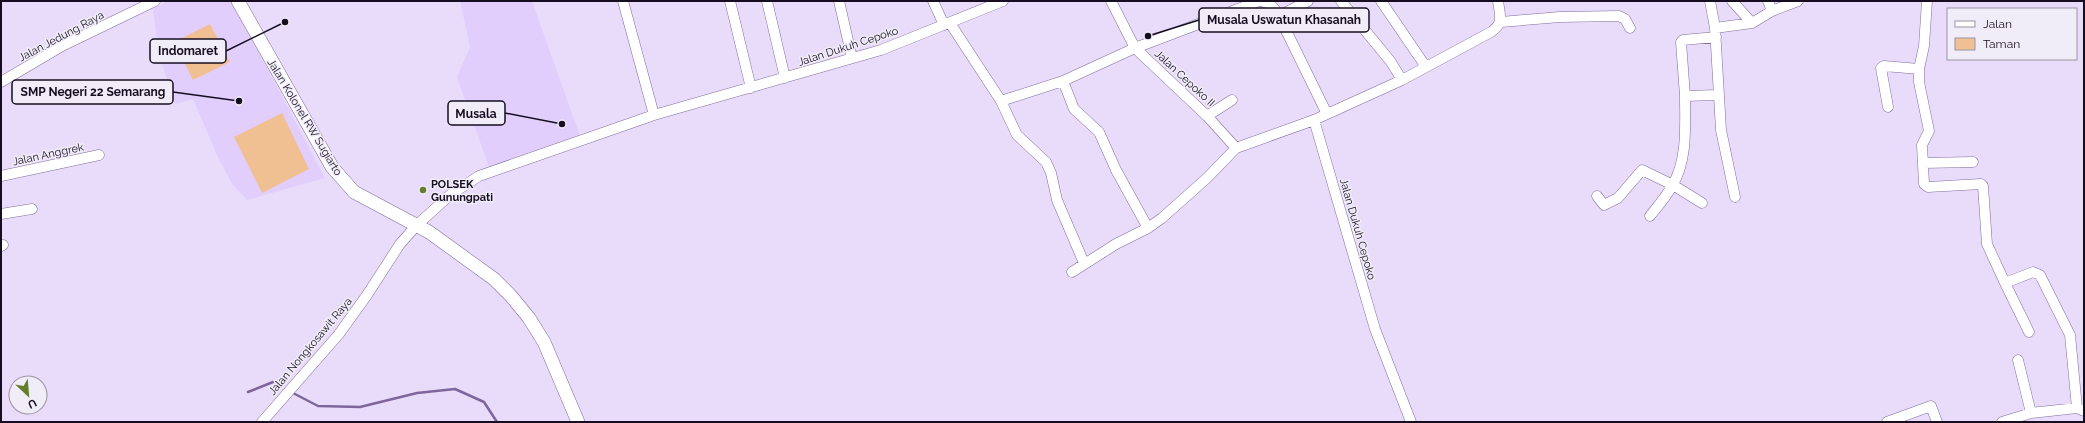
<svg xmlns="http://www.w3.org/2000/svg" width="2085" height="423" font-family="Raleway,sans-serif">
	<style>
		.built { fill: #e2cefd }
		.green { fill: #f0bf92 }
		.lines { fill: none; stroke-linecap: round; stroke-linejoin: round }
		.stream { stroke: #7e669c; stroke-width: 2.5 }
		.minor-casing { stroke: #816d9b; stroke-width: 11 }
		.major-casing { stroke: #816d9b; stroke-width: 14 }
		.minor { stroke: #fff; stroke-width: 10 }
		.major { stroke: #fff; stroke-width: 13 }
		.poi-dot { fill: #657d2f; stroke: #f1edf8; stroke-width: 1.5 }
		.labels { text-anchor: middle; stroke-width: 3; stroke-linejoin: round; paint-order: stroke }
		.street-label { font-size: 11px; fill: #160e20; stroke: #f1edf8 }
		.poi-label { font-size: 11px; font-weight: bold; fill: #160e20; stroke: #f1edf8; text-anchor: start }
		.leader { fill: none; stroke: #160e20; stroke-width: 1.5 }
		.callout-dot { fill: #160e20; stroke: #f1edf8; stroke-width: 1.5 }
		.callout { fill: #f1edf8; stroke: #160e20; stroke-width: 1.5 }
		.callout-label { font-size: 12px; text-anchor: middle; font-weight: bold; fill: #160e20 }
	</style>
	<rect width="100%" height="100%" fill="#e8dcfa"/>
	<path class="built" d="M167,1H232L325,178L247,200L232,184L217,155L193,99L175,104L159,55L153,9Z
		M460,1H532L580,136L489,167L457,77L470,47Z"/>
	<path class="green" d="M210,24L230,62L193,80L174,42Z
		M282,113L309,169L262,193L234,137Z"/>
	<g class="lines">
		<path class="stream" d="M248,392L273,382
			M293,393L318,406L360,407L417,393L455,389L484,402L497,422"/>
		<g class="minor-casing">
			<path id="minor" d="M623,1L654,115
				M730,1L751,88
				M767,1L785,78
				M839,1L852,58
				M933,1L944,25
				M1111,1L1135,48L1207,116L1236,148
				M1262,1L1270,4L1277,12L1327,114
				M1341,1L1391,62L1402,80
				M1381,1L1426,67
				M1710,1L1715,28L1721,130L1735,197
				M1732,1L1752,23L1772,11
				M1768,1L1772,11L1798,1
				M1279,16L1308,1
				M1501,22L1560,17L1619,16L1625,19L1630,28
				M950,23L1001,101L1017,135L1046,162L1051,173L1057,200L1084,263
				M1715,28L1752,23
				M1919,69V82L1929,131L1922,145L1924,184L1928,187L1981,184L1983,186L1987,244L2005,283
				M1063,81L1074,109L1099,132L1116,170L1148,228
				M1,82L62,46L155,1
				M1685,96L1681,42L1683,40L1716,37
				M1001,101L1063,81L1135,48L1259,1
				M1888,107L1881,68L1884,66L1919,69L1924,46L1927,1
				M1207,116L1232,100
				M1314,120L1375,329L1411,422
				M1923,163L1973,162
				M1,176L99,155
				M1597,196L1604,205L1618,198L1642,170L1673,185L1702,203
				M1,214L32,209
				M1650,216C1658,206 1666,197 1672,186C1688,160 1685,125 1685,96L1717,95
				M1,246L3,245
				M1072,272L1116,244L1148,228L1162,218L1207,178L1236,148L1314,120L1402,80L1491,32C1504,23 1500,16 1498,1
				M2029,332L2005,283L2033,272L2040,275L2070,335L2077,408
				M2018,360L2031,413
				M262,422L339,334L367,295L400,244L417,225L450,195L479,176L654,115L881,50L1003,1
				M1887,422L1931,406L1937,422
				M2002,422L2031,413L2077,408L2084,411"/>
		</g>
		<g class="major-casing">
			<path id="major" d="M238,1L332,167L354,192L429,232L494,279L511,296L529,318L544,342L578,422"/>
		</g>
		<use href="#minor" class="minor"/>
		<use href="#major" class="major"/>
	</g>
	<circle class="poi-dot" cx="423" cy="190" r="4"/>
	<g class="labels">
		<g class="street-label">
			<text transform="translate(61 36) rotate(-28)" y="4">Jalan Jedung Raya</text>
			<text transform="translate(848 46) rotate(-18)" y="4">Jalan Dukuh Cepoko</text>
			<text transform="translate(1185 78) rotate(43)" y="4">Jalan Cepoko II</text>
			<text transform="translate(305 117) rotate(59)" y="4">Jalan Kolonel RW Sugiarto</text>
			<text transform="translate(48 154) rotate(-12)" y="4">Jalan Anggrek</text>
			<text transform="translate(1358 229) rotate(74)" y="4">Jalan Dukuh Cepoko</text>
			<text transform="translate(310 346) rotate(-50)" y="4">Jalan Nongkosawit Raya</text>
		</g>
		<g class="poi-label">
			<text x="431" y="188">POLSEK<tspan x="431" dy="13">Gunungpati</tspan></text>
		</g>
	</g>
	<path class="leader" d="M1148 36L1199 20M285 22L226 51M239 101L173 92M562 124L505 113"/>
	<g class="callout-dot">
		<circle cx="1148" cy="36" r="4"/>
		<circle cx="285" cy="22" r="4"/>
		<circle cx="239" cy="101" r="4"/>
		<circle cx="562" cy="124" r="4"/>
	</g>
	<g class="callout">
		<rect x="1199" y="8" width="170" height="24" rx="4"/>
		<rect x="150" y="39" width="76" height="24" rx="4"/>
		<rect x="12" y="80" width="161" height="24" rx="4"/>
		<rect x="448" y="101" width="57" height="24" rx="4"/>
	</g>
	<g class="callout-label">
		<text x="1284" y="24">Musala Uswatun Khasanah</text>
		<text x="188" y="55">Indomaret</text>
		<text x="93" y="96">SMP Negeri 22 Semarang</text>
		<text x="476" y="118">Musala</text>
	</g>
	<rect width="2085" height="423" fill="none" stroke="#160e20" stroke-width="4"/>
	<rect x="1947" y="8" width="130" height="52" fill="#f1edf8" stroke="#9994a2"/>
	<rect x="1955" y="21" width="20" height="6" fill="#ffffff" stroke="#9994a2"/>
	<text x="1983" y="28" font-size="12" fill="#160e20">Jalan</text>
	<rect x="1955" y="38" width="20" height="12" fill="#f0bf92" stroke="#9994a2"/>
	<text x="1983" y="48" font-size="12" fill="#160e20">Taman</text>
	<g transform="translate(28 395) rotate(154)"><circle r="19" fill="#f1edf8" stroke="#9994a2"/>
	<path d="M0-3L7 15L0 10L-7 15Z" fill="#657d2f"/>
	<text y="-6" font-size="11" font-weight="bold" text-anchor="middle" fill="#160e20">U</text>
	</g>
</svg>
